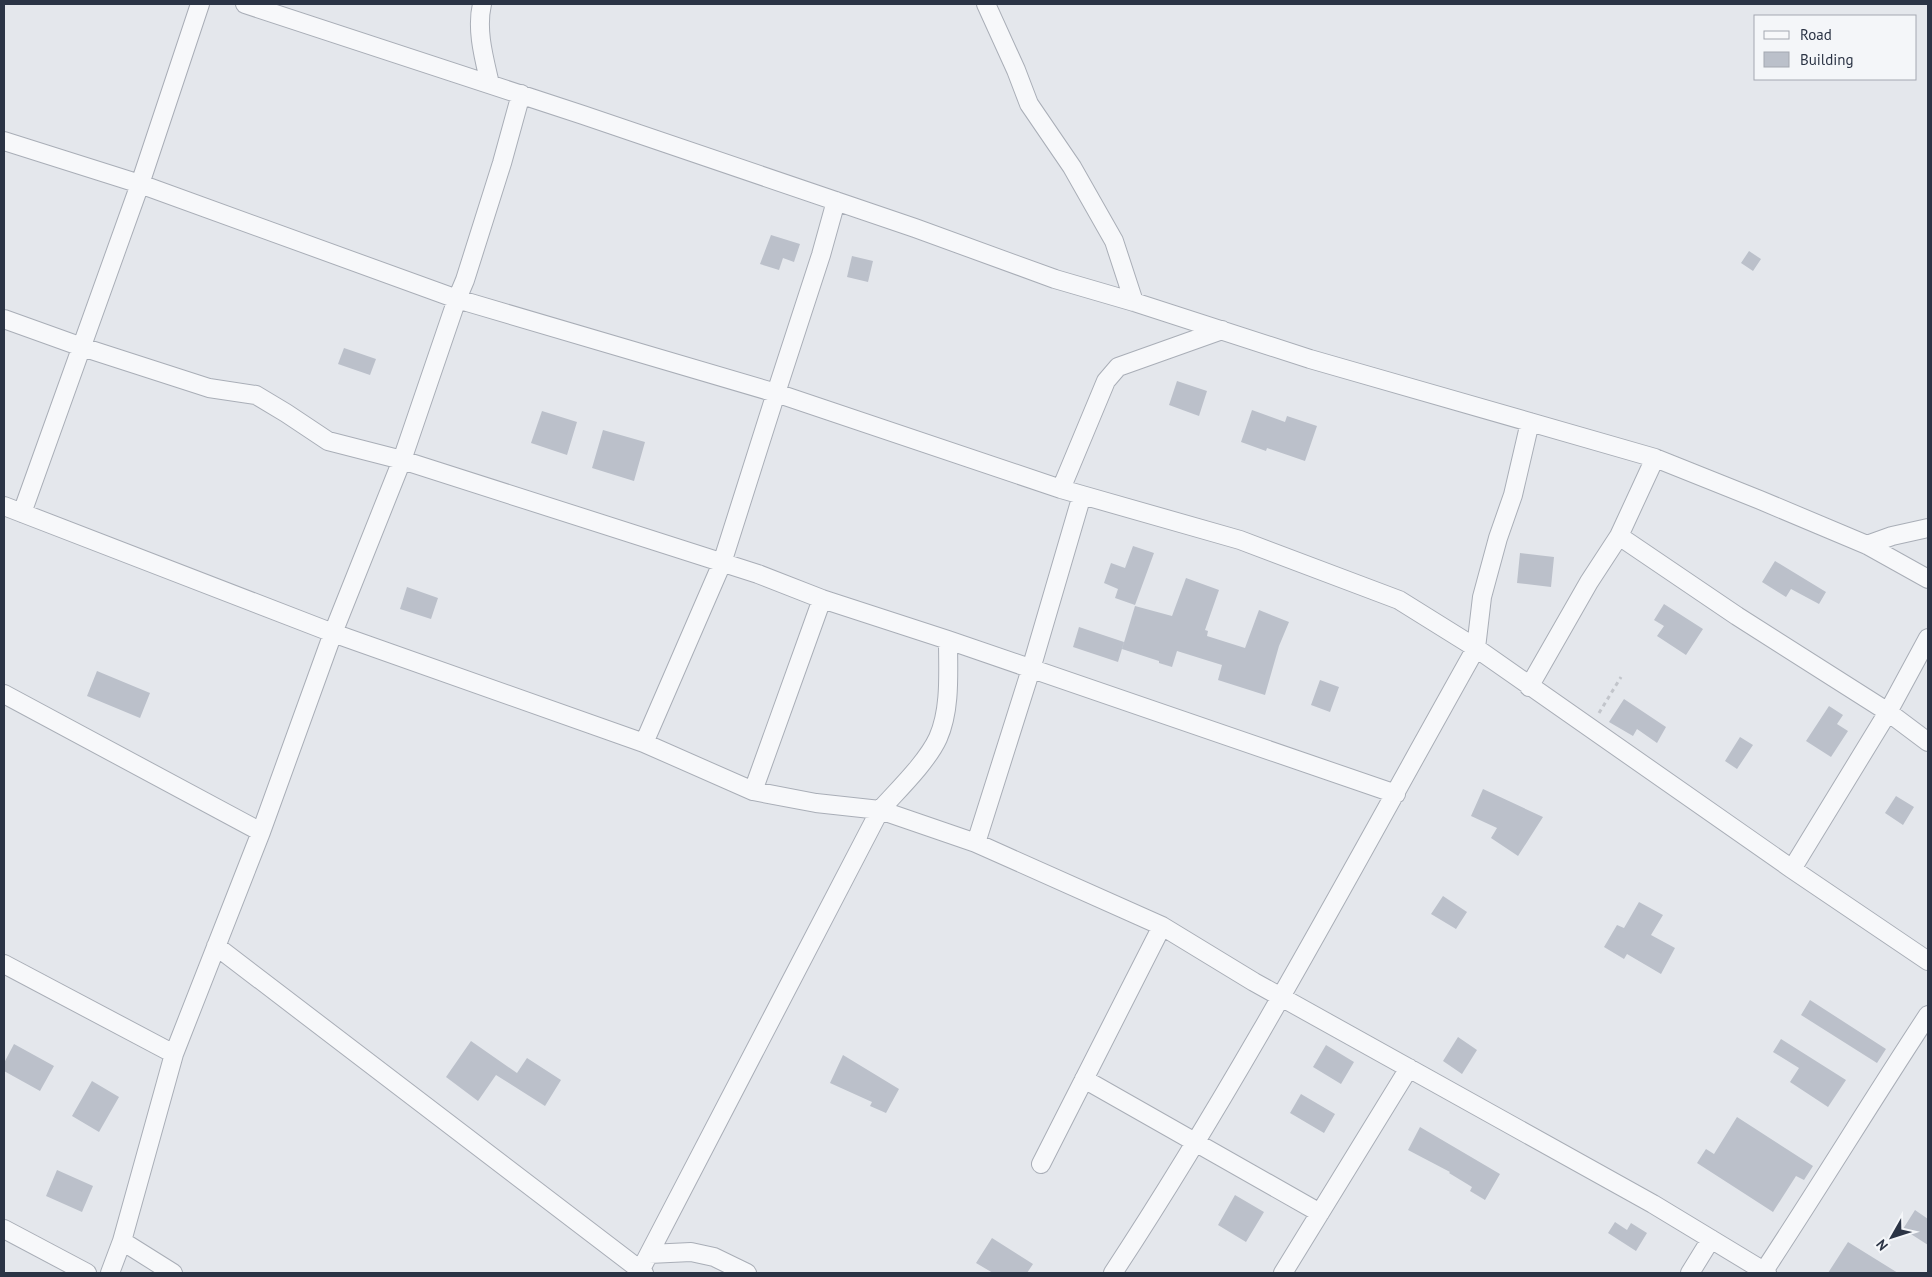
<svg xmlns="http://www.w3.org/2000/svg" width="1932" height="1277" font-family="'PT Sans',sans-serif">
	<style>
		.building { fill: #bbc0ca }
		.lines { fill: none; stroke-linecap: round; stroke-linejoin: round }
		.minor-casing { stroke: #a9aeb7; stroke-width: 20 }
		.path { stroke: #c2c5cb; stroke-width: 3; stroke-dasharray: 4 4; stroke-linecap: butt }
		.minor { stroke: #f7f8fa; stroke-width: 18 }
	</style>
	<rect width="100%" height="100%" fill="#e4e7ec"/>
	<path class="building" d="M771,235L800,244L794,262L783,258L779,270L760,264Z
		M1749,251L1761,259L1753,271L1741,263Z
		M852,256L873,261L868,282L847,277Z
		M344,348L376,359L370,375L338,364Z
		M1177,381L1207,391L1199,416L1169,405Z
		M1252,410L1285,422L1287,416L1317,426L1305,461L1267,448L1266,451L1241,442Z
		M542,411L577,422L567,455L531,443Z
		M603,430L645,442L634,481L592,468Z
		M1133,546L1154,553L1135,605L1115,598L1118,589L1104,583L1111,563L1125,568Z
		M1520,553L1554,557L1551,587L1517,583Z
		M1775,561L1826,592L1819,604L1791,589L1786,597L1762,582Z
		M1186,578L1219,590L1205,630L1208,631L1207,636L1245,648L1259,610L1289,622L1279,646L1265,695L1218,680L1222,665L1177,651L1172,667L1159,663V661L1122,649L1135,606L1172,616Z
		M407,587L438,598L431,619L400,609Z
		M1664,604L1703,629L1686,655L1657,636L1664,626L1654,620Z
		M1079,627L1124,642L1118,662L1073,647Z
		M97,671L150,693L140,718L87,696Z
		M1320,680L1339,687L1330,712L1311,705Z
		M1624,699L1666,727L1657,743L1637,729L1633,736L1609,722Z
		M1829,706L1843,715L1837,724L1848,731L1831,757L1806,741Z
		M1740,737L1753,745L1737,769L1725,761Z
		M1483,789L1543,817L1518,856L1491,838L1497,828L1471,816Z
		M1896,796L1914,807L1903,825L1885,813Z
		M1443,896L1467,912L1456,929L1431,914Z
		M1639,902L1663,915L1651,935L1675,948L1661,974L1627,954L1624,959L1604,947L1617,925L1624,928Z
		M1810,1000L1886,1049L1877,1063L1801,1015Z
		M1458,1037L1477,1050L1462,1074L1443,1061Z
		M1781,1039L1846,1080L1828,1107L1790,1082L1799,1068L1773,1052Z
		M471,1041L517,1073L527,1058L561,1080L545,1106L496,1075L478,1101L446,1077Z
		M14,1044L54,1066L40,1091L4,1071V1063Z
		M1326,1045L1354,1062L1341,1084L1313,1067Z
		M843,1055L899,1089L886,1113L870,1106L872,1102L830,1083Z
		M92,1081L119,1097L99,1132L72,1116Z
		M1301,1094L1335,1114L1324,1133L1290,1113Z
		M1737,1117L1813,1166L1804,1180L1796,1176L1773,1212L1697,1163L1706,1149L1714,1154Z
		M1420,1127L1500,1174L1485,1200L1470,1191L1472,1187L1449,1173L1450,1172L1408,1150Z
		M57,1170L93,1186L82,1212L46,1196Z
		M1235,1195L1264,1212L1246,1242L1218,1225Z
		M1915,1210L1928,1219V1245L1903,1229Z
		M1615,1222L1627,1230L1631,1223L1647,1233L1636,1251L1608,1233Z
		M992,1238L1033,1264L1027,1273H993L976,1263Z
		M1848,1242L1898,1273H1828Z"/>
	<g class="lines">
		<g class="minor-casing">
			<path id="minor" d="M245,4L583,115L915,228L1055,279L1134,302L1310,359L1655,458L1760,500L1867,545L1928,579
				M482,4C476,30 484,58 490,84
				M986,4L1016,70L1029,104L1072,167L1114,241L1134,302
				M4,141L140,184L457,299L776,393L821,255L836,201
				M4,319L82,347L209,388L256,395L286,413L328,441L402,460L758,574L822,599L948,640L1396,794
				M1061,489L1106,381L1118,367L1222,330
				M4,506L333,633L644,743L753,791L816,803L880,810C898,790 927,762 938,738C951,709 948,671 948,640
				M22,513L140,184L200,4
				M1619,536L1737,616L1888,712L1928,742
				M1867,545L1892,536L1928,528
				M1529,687L1589,582L1619,536L1655,458
				M4,694L261,832
				M644,743L722,563L776,393L1061,489L1240,540L1399,600L1476,648L1482,597L1498,538L1513,495L1530,422
				M753,791L822,599
				M976,843L1031,669L1082,495
				M1792,869L1888,712L1928,638
				M216,946L644,1273
				M4,964L174,1054
				M1084,1079L1320,1213
				M1041,1164L1162,926
				M4,1229L87,1273
				M122,1241L173,1273
				M649,1254L691,1252L714,1257L747,1273
				M1764,1271C1820,1186 1872,1100 1928,1015
				M110,1273L122,1241L174,1054L261,832L333,633L402,460L457,299L465,280L502,163L521,94
				M639,1273L880,810L976,843L1162,926L1254,982L1653,1204L1767,1273
				M1113,1273C1245,1072 1358,858 1476,648L1792,869L1928,961
				M1283,1273L1409,1068
				M1690,1273L1711,1239"/>
		</g>
		<path class="path" d="M1599,713L1621,677"/>
		<use href="#minor" class="minor"/>
	</g>
	<rect width="1932" height="1277" fill="none" stroke="#2b3445" stroke-width="10"/>
	<rect x="1754" y="15" width="162" height="65" fill="#f4f6f9" stroke="#a4a8b1"/>
	<rect x="1764" y="31" width="25" height="8" fill="#f7f8fa" stroke="#a4a8b1"/>
	<text x="1800" y="40" font-size="15" fill="#2b3445">Road</text>
	<rect x="1764" y="52" width="25" height="15" fill="#bbc0ca" stroke="#a4a8b1"/>
	<text x="1800" y="65" font-size="15" fill="#2b3445">Building</text>
	<g transform="translate(1892 1237) rotate(231)" stroke="#f4f6f9" stroke-width="4" paint-order="stroke">
	<path d="M0-4L9 19L0 12L-9 19Z" fill="#2b3445"/>
	<text y="-8" font-size="14" font-weight="bold" text-anchor="middle" fill="#2b3445">N</text>
	</g>
</svg>
